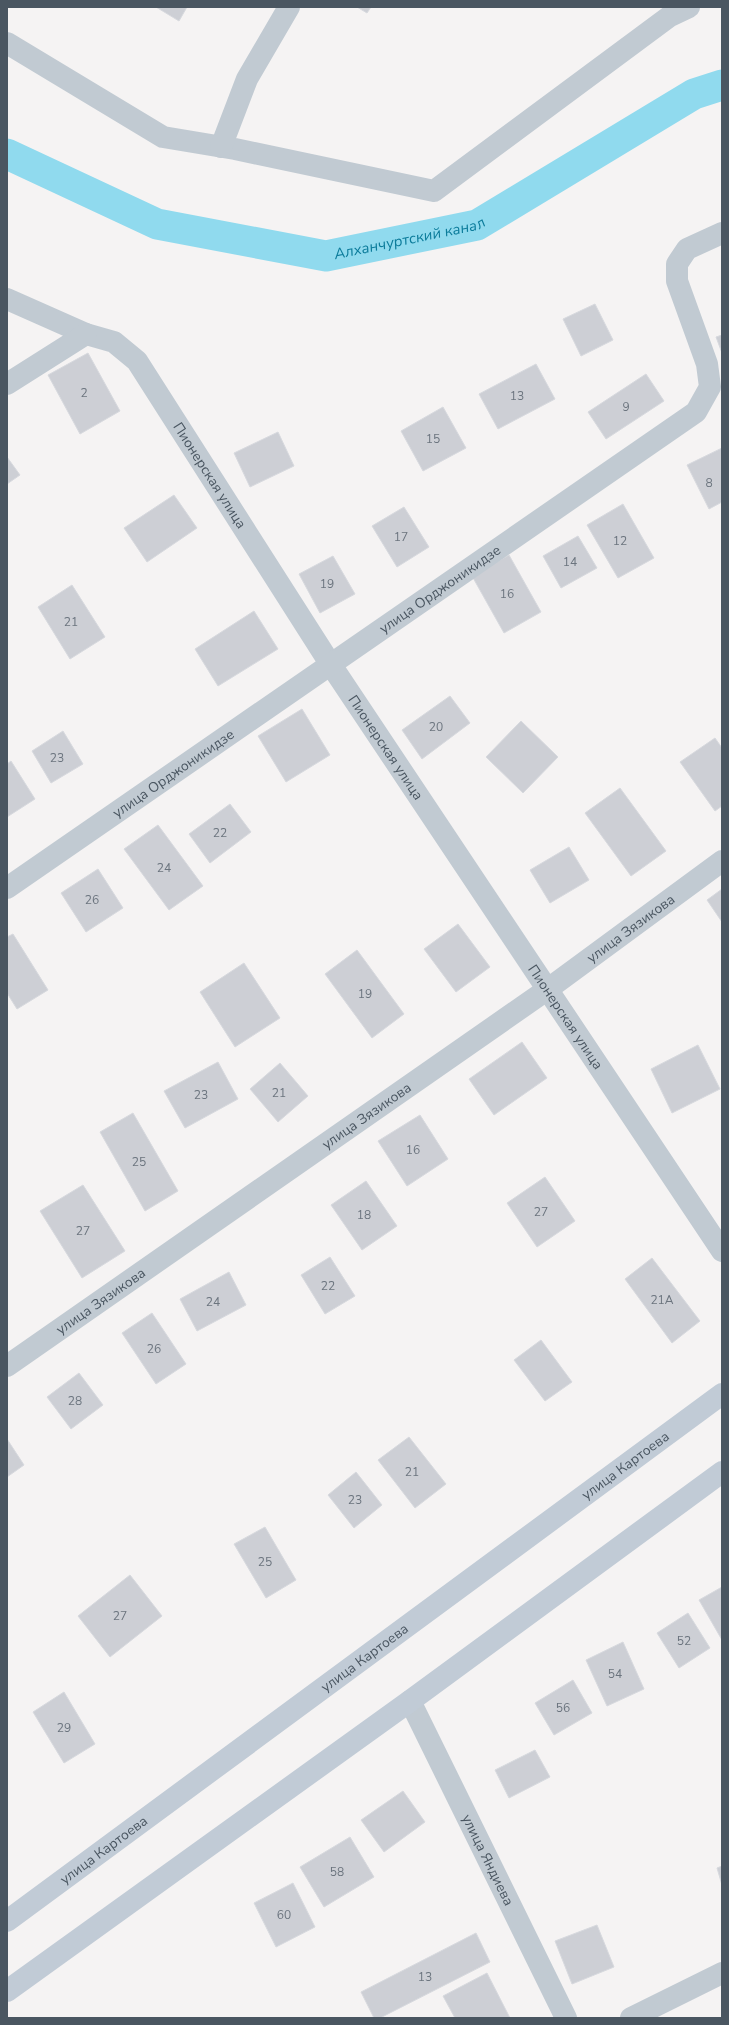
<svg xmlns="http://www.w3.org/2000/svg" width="729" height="2025" font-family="'Nunito Sans',sans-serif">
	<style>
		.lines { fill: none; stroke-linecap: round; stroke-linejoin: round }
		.canal { stroke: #90daee; stroke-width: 31 }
		.building { fill: #cdcfd5; stroke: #d7d9de }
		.minor { stroke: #c1cad2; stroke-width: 22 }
		.secondary { stroke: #c1cbd6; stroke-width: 22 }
		.labels { text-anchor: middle; stroke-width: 3; stroke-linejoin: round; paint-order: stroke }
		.number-label { font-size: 12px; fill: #6b747e }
		.street-label { font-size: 14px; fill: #4a5661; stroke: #fff }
		.water-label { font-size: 15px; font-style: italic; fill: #0c7c9b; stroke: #fff }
	</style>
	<rect width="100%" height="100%" fill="#f5f3f3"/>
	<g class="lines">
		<path class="canal" id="s1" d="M7,154L157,224L326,256L477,225L694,94L722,85"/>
	</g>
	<path class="building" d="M156,7H187L179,21Z
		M357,7H371L367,13Z
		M595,304L613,340L581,356L563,319Z
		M722,335V353L716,337Z
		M88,353L120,411L80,434L48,375Z
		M536,364L555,399L498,429L479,394Z
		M646,374L664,401L606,439L588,412Z
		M443,407L466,448L423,471L401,431Z
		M278,432L294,466L250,487L234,453Z
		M722,448V502L709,509L687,465Z
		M7,457L20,475L7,484Z
		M174,495L197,528L147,562L124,528Z
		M623,504L654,558L618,578L587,525Z
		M404,507L429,547L397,567L372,526Z
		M578,536L597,568L561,588L543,556Z
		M509,555L541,612L504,633L472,576Z
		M333,556L355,594L320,613L299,574Z
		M72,585L105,637L70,659L38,607Z
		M254,611L278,649L218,686L195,649Z
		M450,696L470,723L422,759L402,730Z
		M302,709L330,755L286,782L258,736Z
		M521,721L558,757L523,793L486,757Z
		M63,731L83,764L51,783L32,751Z
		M715,738L722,748V806L715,811L680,762Z
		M11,761L35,799L7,817V764Z
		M620,788L666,851L631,876L585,813Z
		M230,804L251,832L210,863L189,834Z
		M158,825L203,886L169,910L124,849Z
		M569,847L589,880L550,903L530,870Z
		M98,869L123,908L86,932L61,893Z
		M722,889V922L707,900Z
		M458,924L490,967L456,992L424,949Z
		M13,934L48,990L17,1009L7,993V937Z
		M357,950L404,1014L372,1038L325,974Z
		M244,963L280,1018L235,1047L200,992Z
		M522,1042L547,1078L494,1115L469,1079Z
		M698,1045L720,1089L672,1113L651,1069Z
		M218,1062L238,1099L185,1128L164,1091Z
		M280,1063L308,1096L278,1122L250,1089Z
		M133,1113L178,1191L145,1211L100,1132Z
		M420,1115L448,1159L407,1186L378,1141Z
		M545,1177L575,1221L537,1247L507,1203Z
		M366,1181L397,1226L362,1250L331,1205Z
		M83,1185L125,1251L82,1278L40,1211Z
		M330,1257L355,1296L325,1314L301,1275Z
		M652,1258L700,1321L672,1343L625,1279Z
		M229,1272L246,1305L197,1331L180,1299Z
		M152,1313L186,1364L156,1384L122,1333Z
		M541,1340L572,1382L545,1401L514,1360Z
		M79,1373L103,1405L71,1429L47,1397Z
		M409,1437L446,1484L415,1508L378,1460Z
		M7,1439L24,1465L7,1477Z
		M356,1472L382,1505L354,1528L328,1495Z
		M265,1527L296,1580L266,1598L234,1544Z
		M130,1575L162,1616L110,1657L78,1616Z
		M722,1587V1640L699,1600Z
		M688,1613L710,1648L679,1668L657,1633Z
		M623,1642L644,1689L607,1706L586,1660Z
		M573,1680L592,1713L554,1735L535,1703Z
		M64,1692L95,1744L64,1763L33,1712Z
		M535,1750L550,1777L509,1798L495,1770Z
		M403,1791L425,1822L384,1852L361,1820Z
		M350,1837L374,1877L324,1907L300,1867Z
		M722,1866V1885L717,1868Z
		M293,1883L315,1927L276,1947L254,1903Z
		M597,1925L614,1967L572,1984L555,1941Z
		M476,1933L490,1962L380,2018H374L361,1992Z
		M487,1973L510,2018H455L443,1996Z"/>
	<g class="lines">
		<g class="minor">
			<path d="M7,43L163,137L235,149L434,191L670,16L689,7"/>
			<path d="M221,147L247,79L289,7"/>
			<path id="s2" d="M7,299L86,334L114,342L137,361L331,665L722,1251"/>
			<path d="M7,384L86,334"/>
			<path id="s3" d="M7,888L696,412L710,387L707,364L677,281V264L687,249L722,233"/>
			<path id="s4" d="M7,1366L548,989L722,861"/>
			<path id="s5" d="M410,1701L566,2018"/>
			<path d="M631,2018L722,1973"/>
		</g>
		<g class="secondary">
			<path id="s6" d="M7,1921L722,1394"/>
			<path d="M7,1991L410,1701L722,1472"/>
		</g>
	</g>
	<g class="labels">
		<g class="number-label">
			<text x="84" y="397">2</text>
			<text x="517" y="400">13</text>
			<text x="626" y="411">9</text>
			<text x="433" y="443">15</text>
			<text x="709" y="487">8</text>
			<text x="401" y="541">17</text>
			<text x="620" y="545">12</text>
			<text x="570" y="566">14</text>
			<text x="327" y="588">19</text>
			<text x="507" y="598">16</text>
			<text x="71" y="626">21</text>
			<text x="436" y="731">20</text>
			<text x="57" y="762">23</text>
			<text x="220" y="837">22</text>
			<text x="164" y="872">24</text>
			<text x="92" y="904">26</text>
			<text x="365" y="998">19</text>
			<text x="279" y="1097">21</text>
			<text x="201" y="1099">23</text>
			<text x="413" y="1154">16</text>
			<text x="139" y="1166">25</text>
			<text x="541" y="1216">27</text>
			<text x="364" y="1219">18</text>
			<text x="83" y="1235">27</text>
			<text x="328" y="1290">22</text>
			<text x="662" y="1304">21А</text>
			<text x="213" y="1306">24</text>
			<text x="154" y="1353">26</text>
			<text x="75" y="1405">28</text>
			<text x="412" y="1476">21</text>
			<text x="355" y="1504">23</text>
			<text x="265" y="1566">25</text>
			<text x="120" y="1620">27</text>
			<text x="684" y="1645">52</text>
			<text x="615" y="1678">54</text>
			<text x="563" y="1712">56</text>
			<text x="64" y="1732">29</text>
			<text x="337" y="1876">58</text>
			<text x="284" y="1919">60</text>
			<text x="425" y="1981">13</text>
		</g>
		<g class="street-label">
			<text dy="5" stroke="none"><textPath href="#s2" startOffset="281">Пионерская улица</textPath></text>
			<text dy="5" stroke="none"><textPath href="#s3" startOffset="526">улица Орджоникидзе</textPath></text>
			<text dy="5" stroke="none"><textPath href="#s2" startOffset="605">Пионерская улица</textPath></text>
			<text dy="5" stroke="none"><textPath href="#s3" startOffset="202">улица Орджоникидзе</textPath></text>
			<text dy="5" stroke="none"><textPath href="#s4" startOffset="762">улица Зязикова</textPath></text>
			<text dy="5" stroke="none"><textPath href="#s2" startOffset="929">Пионерская улица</textPath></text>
			<text dy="5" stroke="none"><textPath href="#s4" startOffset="438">улица Зязикова</textPath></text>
			<text dy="5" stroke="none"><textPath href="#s4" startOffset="114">улица Зязикова</textPath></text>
			<text dy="5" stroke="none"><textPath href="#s6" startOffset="768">улица Картоева</textPath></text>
			<text dy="5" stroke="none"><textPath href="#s6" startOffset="444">улица Картоева</textPath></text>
			<text dy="5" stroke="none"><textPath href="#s6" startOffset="120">улица Картоева</textPath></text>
			<text dy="5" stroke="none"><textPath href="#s5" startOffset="177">улица Яндиева</textPath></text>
		</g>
		<g class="water-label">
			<text dy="5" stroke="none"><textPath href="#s1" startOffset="423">Алханчуртский канал</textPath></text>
		</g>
	</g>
	<rect width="729" height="2025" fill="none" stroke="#4a5661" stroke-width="16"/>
</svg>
